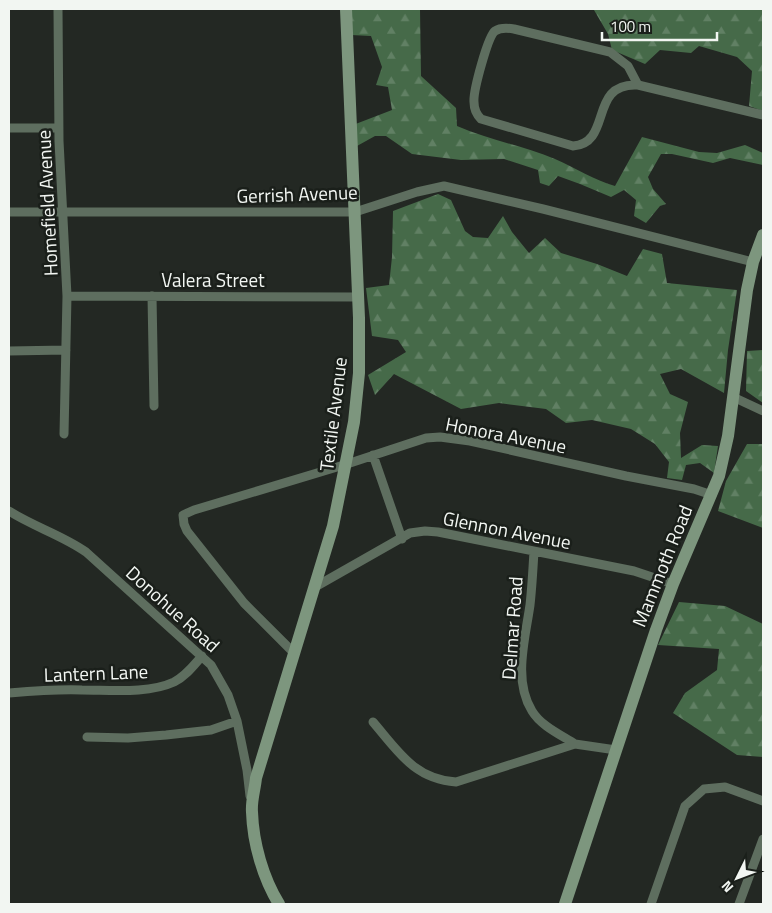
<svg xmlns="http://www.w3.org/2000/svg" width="772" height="913" font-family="'Titillium Web',sans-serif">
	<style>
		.forest { fill: url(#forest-firs) }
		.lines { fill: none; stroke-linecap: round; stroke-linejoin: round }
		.street { stroke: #5e6e5f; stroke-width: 9 }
		.secondary { stroke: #7d967e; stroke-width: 12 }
		.labels { text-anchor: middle; stroke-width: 5; stroke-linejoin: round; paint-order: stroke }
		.street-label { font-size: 19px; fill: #f2f6f2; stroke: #1a1f1a }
	</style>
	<defs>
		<pattern id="forest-firs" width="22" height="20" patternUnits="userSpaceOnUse" patternTransform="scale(1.25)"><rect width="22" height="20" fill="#466a49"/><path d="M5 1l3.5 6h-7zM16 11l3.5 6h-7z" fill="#618064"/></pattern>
	</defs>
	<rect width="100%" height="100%" fill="#232823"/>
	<path class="forest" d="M351,9H420L421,76L456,108L457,126C489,140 524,146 555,159C576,168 594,180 615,186L642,137L699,152L717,153L745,145L763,153V165L730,158L713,163L672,154H661L648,177L653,189L666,204L660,206L646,223L634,216L636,200L624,190L611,197L580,184L558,176L549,186L540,183L538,170L504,159L461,160L412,154L386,136H375L357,146L353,125L392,110L388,87L376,85L382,67L371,36L351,35Z
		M595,9H763V111L749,106L752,71L737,57L699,46L691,53L660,50L645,64L612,50L608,34L594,10Z
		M438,194L451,200L465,231L473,237L488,238L503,216L512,232L529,253L545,238L561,253L597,264L627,276L643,249L662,254L667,283L737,290L728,350L724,393L681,369L660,374L670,394L688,402L680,433L681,458L702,445L718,446L714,473L700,463L686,465L682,480L667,478L669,462L655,444L631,429L592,420L566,423L546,409L499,403L461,409L394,374L375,395L368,375L406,352L398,340L372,336L366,288L389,285L392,257L393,211Z
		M763,350V403L746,391L747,351Z
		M747,444H763V528L718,511L726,481Z
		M679,602L725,606L763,624V757L737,755L673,713L685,693L717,670L719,649L658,645Z"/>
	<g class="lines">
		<path class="street" d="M58,9L59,141L67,296L64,434
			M638,85L628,66L610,52L514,29C508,28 501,27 495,31C488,36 473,91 474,102C474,109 476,114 481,119L573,146C613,143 588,83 637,85H638L763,115
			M9,128H59
			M9,212H355L417,192L444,186L543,209L753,262
			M67,296L359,297
			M152,296L154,406
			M9,351L66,350
			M733,397L763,411
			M373,455L402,539
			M9,511C34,527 62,535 86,552L211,665L228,695L237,721L247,770L250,796
			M534,551C533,569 532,587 530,605C525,640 513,680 532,711C541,726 561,735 575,744
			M315,587L410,533L425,531L438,532L634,571L673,584
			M294,653L244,603L187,531L184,524L183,515L194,510L347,464L426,438L440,437L470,441L626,476L694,489L712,495
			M9,693C33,691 58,689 82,690C111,690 148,694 174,682C186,676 194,665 202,656
			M373,722C398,751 414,779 456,782L575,744L616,750
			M87,737L128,738L166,735L211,730L237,721
			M651,904L685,806L704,789L725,787L763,801
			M739,904L763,839"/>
		<path class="secondary" d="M279,904C263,878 253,843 252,812C251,801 255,789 256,778L333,526L354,422L359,373V318L346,9
			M565,904L656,630L673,584L719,476L728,436L747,290L753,262L763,235"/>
	</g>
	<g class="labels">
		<g class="street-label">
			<text transform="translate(297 194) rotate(-2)" y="7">Gerrish Avenue</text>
			<text transform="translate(47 203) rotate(-93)" y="7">Homefield Avenue</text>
			<text x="213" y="287">Valera Street</text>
			<text transform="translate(333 414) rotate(-83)" y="7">Textile Avenue</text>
			<text transform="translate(506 435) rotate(11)" y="7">Honora Avenue</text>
			<text transform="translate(507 530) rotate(11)" y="7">Glennon Avenue</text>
			<text transform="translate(662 566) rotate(-68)" y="7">Mammoth Road</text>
			<text transform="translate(173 609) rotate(42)" y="7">Donohue Road</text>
			<text transform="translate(512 628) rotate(-86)" y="7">Delmar Road</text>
			<text transform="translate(96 673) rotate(-2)" y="7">Lantern Lane</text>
		</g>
	</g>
	<rect width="772" height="913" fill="none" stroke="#f2f6f2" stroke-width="20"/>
	<g transform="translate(737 878) rotate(228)" stroke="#1a1f1a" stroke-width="4" paint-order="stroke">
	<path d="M0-4L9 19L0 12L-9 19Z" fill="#f2f6f2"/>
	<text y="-8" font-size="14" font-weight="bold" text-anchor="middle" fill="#f2f6f2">N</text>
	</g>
	<path d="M602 32v8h115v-8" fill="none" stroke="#f2f6f2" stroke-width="2.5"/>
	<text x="610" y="32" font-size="15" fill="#f2f6f2" stroke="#1a1f1a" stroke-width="4" paint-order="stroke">100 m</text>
</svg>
